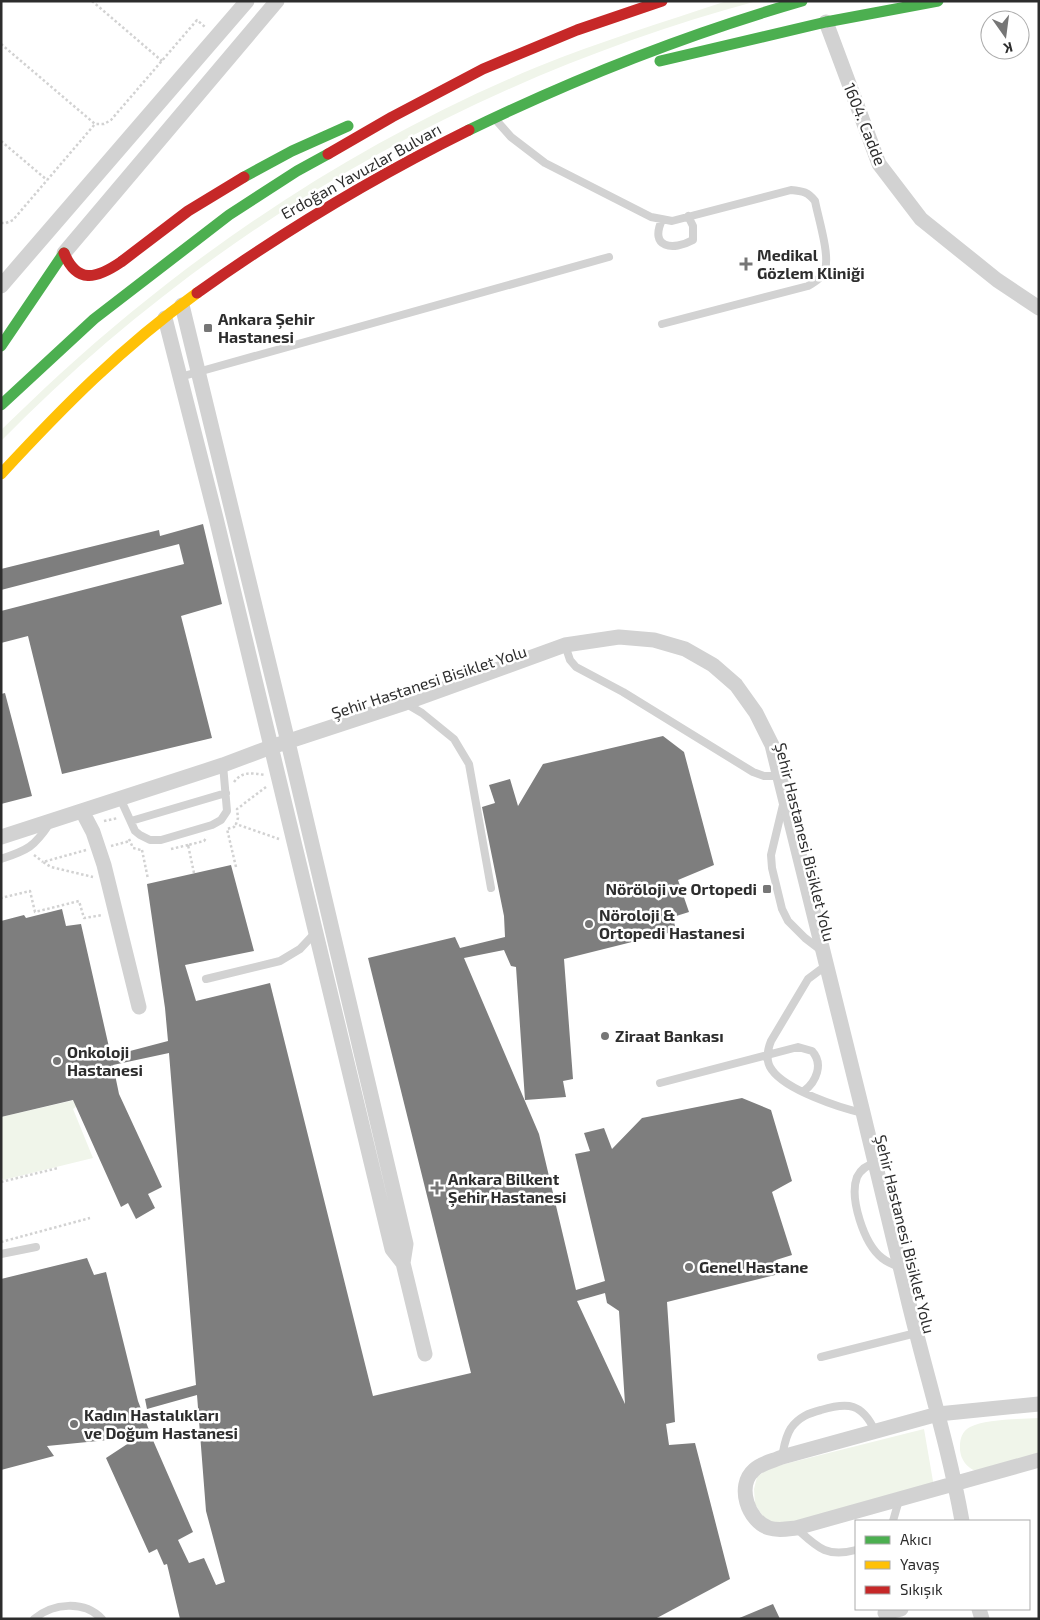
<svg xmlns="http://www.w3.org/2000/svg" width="1040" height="1620" font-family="'Exo 2',sans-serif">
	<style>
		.green { fill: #f0f5ea }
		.building { fill: #7e7e7e; fill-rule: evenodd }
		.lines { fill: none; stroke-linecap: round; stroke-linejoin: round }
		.path { stroke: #d2d2d2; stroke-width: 2.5; stroke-dasharray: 2.5 2.5; stroke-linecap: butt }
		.lane { stroke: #d2d2d2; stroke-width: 8 }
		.street { stroke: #d2d2d2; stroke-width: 15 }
		.fast { stroke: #4caf50; stroke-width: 11 }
		.slow { stroke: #ffc107; stroke-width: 11 }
		.jam { stroke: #c62828; stroke-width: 11 }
		.poi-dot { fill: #767676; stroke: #fff; stroke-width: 2 }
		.labels { text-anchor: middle; stroke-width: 5; stroke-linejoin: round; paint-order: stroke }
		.street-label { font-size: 16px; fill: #2d2d2d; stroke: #fff }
		.poi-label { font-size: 16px; font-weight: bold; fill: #2d2d2d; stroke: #fff; text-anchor: start }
	</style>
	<rect width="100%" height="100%" fill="#fff"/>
	<path class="green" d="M727,1H757C469,79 210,228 1,441V430C21,411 40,392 60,374C200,246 361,140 537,67C599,42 663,22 727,1Z
		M75,1100L77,1106L73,1109L93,1158L3,1180L1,1175V1117Z
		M1039,1418V1456C1025,1461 1000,1471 987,1472C971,1474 959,1461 960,1446C960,1439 962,1431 970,1427C985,1419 1021,1419 1039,1418Z
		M924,1429L934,1487L779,1527L766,1521L755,1504L754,1489L757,1477L769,1468Z"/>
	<path class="building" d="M203,524L222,604L181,616L212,738L62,774L28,636L1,643V611L184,564L179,544L1,590V569L159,530L160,536Z
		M5,693L32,796L1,804V694Z
		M663,736L684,752L714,865L678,880L689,912L673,917L676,931L564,959L573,1079L563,1081L566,1097L525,1100L516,967L511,966L504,950L464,958L539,1134L576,1290L605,1281L575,1154L590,1151L584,1133L604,1128L612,1149L642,1118L742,1098L771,1110L792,1181L772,1192L792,1255L776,1260L779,1274L667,1302L675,1422L666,1424L669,1445L695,1443L730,1579L655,1619H180L167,1564L164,1565L157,1549L149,1553L106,1458L138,1437L47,1446L54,1456L1,1470V1279L87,1258L94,1275L106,1272L138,1401L152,1438L193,1532L178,1540L189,1563L204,1558L216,1585L225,1582L206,1511L197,1395L147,1409L145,1399L196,1385L169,1053L113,1065L119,1094L162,1187L148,1194L155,1208L136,1219L128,1203L121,1207L73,1100L1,1117V921L24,915L26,918L62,909L66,926L81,924L111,1056L168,1041L165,1008L147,884L231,865L254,951L185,965L196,1001L270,983L373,1396L471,1373L368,958L455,937L460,948L505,937L504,916L482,807L495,803L489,785L510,779L518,806L543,764ZM605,1293L607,1303L619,1311L625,1404L577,1301Z
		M773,1604L780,1619H737Z"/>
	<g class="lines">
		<path class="path" d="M92,1L162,61
			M1,44L95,124H104L111,120L197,20L205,27
			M1,141L47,180
			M1,223H6L13,220L95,124
			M234,782C242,771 252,773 265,775
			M266,787L237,809L238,818L236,824L279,839
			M104,821L118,818
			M129,839L133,848L141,850
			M111,846L130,841
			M171,849L188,845L187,843
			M86,850L43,862L51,867L93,877
			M142,850L148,879
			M34,855L43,862
			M236,867L227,829L234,827L236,824
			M194,873L188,845L204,841L207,837
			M1,897V898L30,891L35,912L79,901L84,918L103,915
			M1,1182L58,1168
			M1,1242L90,1218"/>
		<path class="lane" d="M496,120L511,137L545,163L651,217L672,221L791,190C803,191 808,192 815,201C818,217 830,255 825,269C823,277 815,282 808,286L662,324
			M662,220C649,248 673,251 693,240V226L688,216
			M180,377L609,257
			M565,645L570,660L576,667L623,692L753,772L764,776H780
			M405,703L422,713L454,739L469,764L491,888
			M120,798L135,831L140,835L150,840H161L212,825L221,820L227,811L223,765
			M783,805L771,855L772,868L782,909L788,921L805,938L822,951
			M131,821L226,793
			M1,859C28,850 34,847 50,823
			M828,968L820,970L808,979L771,1041C767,1051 765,1061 772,1070C786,1090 840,1108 863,1113
			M206,979L280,961L300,949L315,933
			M660,1083L798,1047L812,1051C824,1064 816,1082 804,1091
			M875,1163C867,1165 861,1169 857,1177C849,1198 864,1244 882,1258C887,1262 894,1265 900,1267
			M1,1254L36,1247
			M821,1357L916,1333
			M782,1457C784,1447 785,1437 791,1428C799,1417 809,1413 821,1410C848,1402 862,1403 875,1431
			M893,1521L899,1500
			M796,1528C817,1547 826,1558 856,1550
			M34,1619C53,1603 84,1600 102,1619"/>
		<path class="street" d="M826,22L879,164L921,219L997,280L1039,308
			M64,253L277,1
			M1,286L247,1
			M182,305L288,742L406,1244L403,1263L425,1354
			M165,318L216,518L392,1249L403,1263
			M82,811L93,832L104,865L139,1007
			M1,837L223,765L271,747L405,703L565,645L619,637L654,640L685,649L713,665L736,685L756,713L772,745C817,925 862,1106 905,1287C923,1365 948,1442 962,1521
			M1039,1404L938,1414L782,1457C773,1461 761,1463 754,1470C736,1486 748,1521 769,1528C778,1531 787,1529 796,1528L1039,1460
			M979,1609L982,1619
			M885,1613L901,1609"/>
		<path class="fast" d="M660,61L826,22L938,1
			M469,130C576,78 688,34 802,1
			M244,177L292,151L348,126
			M1,346L64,253
			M1,405L94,319L229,215L297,171L328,154"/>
		<path class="slow" d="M1,474C63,407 122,347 197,293"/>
		<path class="jam" d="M328,154L392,117L483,69L577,30L662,1
			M64,253C77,284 96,279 121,262L188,211L244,177
			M197,293C284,231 374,177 469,130"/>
	</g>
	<g class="poi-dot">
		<path d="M743.5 256.5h5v5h5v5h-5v5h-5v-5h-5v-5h5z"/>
		<rect x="203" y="323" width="10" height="10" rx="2.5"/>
		<rect x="762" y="884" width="10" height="10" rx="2.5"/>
		<circle cx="589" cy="924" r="5"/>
		<circle cx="605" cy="1036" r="5"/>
		<circle cx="57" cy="1061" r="5"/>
		<path d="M434.5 1180.5h5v5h5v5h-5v5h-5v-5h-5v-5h5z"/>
		<circle cx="689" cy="1267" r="5"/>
		<circle cx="74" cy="1424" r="5"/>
	</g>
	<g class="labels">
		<g class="street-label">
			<text transform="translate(865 124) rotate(68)" y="6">1604. Cadde</text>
			<text transform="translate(361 171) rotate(-29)" y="6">Erdoğan Yavuzlar Bulvarı</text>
			<text transform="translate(429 682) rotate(-18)" y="6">Şehir Hastanesi Bisiklet Yolu</text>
			<text transform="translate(805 842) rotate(76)" y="6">Şehir Hastanesi Bisiklet Yolu</text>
			<text transform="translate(905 1234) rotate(76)" y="6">Şehir Hastanesi Bisiklet Yolu</text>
		</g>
		<g class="poi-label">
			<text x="757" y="261">Medikal<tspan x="757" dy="18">Gözlem Kliniği</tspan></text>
			<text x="218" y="325">Ankara Şehir<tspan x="218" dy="18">Hastanesi</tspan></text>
			<text x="757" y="895" text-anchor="end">Nöröloji ve Ortopedi</text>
			<text x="599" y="921">Nöroloji &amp;<tspan x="599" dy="18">Ortopedi Hastanesi</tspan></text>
			<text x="615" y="1042">Ziraat Bankası</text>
			<text x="67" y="1058">Onkoloji<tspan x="67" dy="18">Hastanesi</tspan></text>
			<text x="448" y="1185">Ankara Bilkent<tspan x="448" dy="18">Şehir Hastanesi</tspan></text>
			<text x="699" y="1273">Genel Hastane</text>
			<text x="84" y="1421">Kadın Hastalıkları<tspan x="84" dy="18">ve Doğum Hastanesi</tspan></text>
		</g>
	</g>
	<rect width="1040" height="1620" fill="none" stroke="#2d2d2d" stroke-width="5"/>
	<rect x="855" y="1520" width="175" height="90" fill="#ffffff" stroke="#ababab"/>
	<rect x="865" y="1536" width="25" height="8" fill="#4caf50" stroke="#ababab"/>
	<text x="900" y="1545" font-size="15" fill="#2d2d2d">Akıcı</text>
	<rect x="865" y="1561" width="25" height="8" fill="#ffc107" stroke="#ababab"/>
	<text x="900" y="1570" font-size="15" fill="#2d2d2d">Yavaş</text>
	<rect x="865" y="1586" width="25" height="8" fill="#c62828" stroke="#ababab"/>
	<text x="900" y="1595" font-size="15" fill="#2d2d2d">Sıkışık</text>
	<g transform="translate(1005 35) rotate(166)"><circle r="24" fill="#ffffff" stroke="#ababab"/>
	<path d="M0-4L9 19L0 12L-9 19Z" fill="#767676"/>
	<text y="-8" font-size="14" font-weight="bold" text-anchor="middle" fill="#2d2d2d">K</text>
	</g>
</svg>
